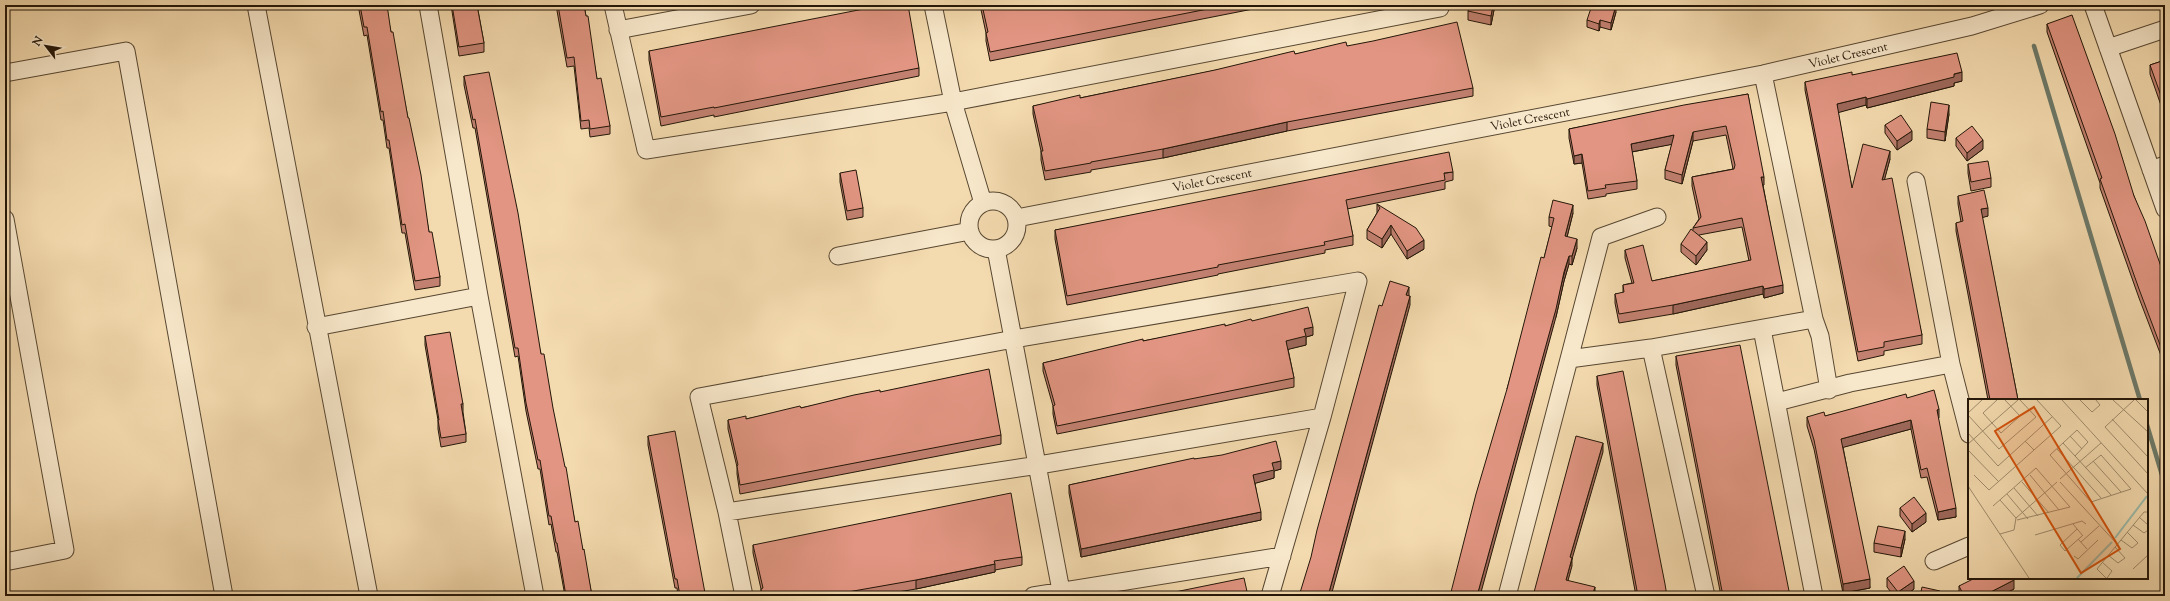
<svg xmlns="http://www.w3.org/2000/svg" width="2170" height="601" font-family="'Sorts Mill Goudy',serif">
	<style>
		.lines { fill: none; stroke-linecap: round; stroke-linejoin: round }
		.stream { stroke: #6c7969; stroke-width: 4.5 }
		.minor-casing { stroke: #574732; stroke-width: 19 }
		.minor { stroke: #f8e8cb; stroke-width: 17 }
		.wall { fill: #c28070; stroke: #231608 }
		.shaded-wall { fill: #9e685b; stroke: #231608 }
		.building { fill: #e19582; stroke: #231608 }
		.labels { text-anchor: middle; stroke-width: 4; stroke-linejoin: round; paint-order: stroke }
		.street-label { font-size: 12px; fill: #231608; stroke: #f8e8cb }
		.inset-river { fill: none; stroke: #9cbbaa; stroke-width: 2 }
		.inset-road { fill: none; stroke: #a08c6c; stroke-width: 1 }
		.view { fill: #d4520c; fill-opacity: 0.15; stroke: #d4520c; stroke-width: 2 }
		.inset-edge { fill: none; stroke: #231608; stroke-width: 2 }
	</style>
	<rect width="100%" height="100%" fill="#f4dbaf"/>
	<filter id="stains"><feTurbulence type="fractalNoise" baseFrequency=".005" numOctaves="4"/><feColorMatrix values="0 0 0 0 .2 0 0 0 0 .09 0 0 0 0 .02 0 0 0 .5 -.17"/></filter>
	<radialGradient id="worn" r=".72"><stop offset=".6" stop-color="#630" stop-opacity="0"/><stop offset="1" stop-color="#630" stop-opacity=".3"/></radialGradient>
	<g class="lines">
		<path class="stream" d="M2034,46L2140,400
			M2147,425L2165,485"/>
		<g class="minor-casing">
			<path id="minor" d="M256,5L369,596
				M428,5L479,296L535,596
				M613,5L646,150L953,102L1440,8V5
				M933,5L953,102L983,203
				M2093,5L2165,209
				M618,30L751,5
				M2108,48L2165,29
				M5,73L126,51L224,596
				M1763,74L1814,319L1820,336L1829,390
				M2151,170L2165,165
				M1916,181L1951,364L1969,434
				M969 225a24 24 0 1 1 48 0a24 24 0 1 1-48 0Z
				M1017,218L1763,74L1972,26L2040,5
				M5,219L65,550L5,562
				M996,249L1062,596
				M838,256L970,231
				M316,327L479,296
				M1762,329L1814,596
				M1651,348L1706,596
				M1569,359L1651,348L1814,319
				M1777,402L1850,383L1951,364
				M727,512L1039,465L1322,417
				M1934,561L1969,546
				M744,596L727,512L699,397L1014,339L1358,281L1322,417L1270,596
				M1033,596L1282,556
				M1507,596L1601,237L1657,217"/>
		</g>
		<use href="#minor" class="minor"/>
	</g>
	<path class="wall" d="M358,5H385L391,32L408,118L429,232L440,277V286L415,290L405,233H402L389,148H387L383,120H381L367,35L364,36Z
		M451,5H477L484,43V52L459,56Z
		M556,5H584L597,79L610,126V134L590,137L589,128L581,129L574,66L567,67Z
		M980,5H1274L1258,8L990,61L986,41V33Z
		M1495,5L1491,25L1468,20V11Z
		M1616,12L1611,30L1600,27L1599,31L1587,27V20Z
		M2047,24L2134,196L2165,278V366L2139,298L2100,188V183L2047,32Z
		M1347,46L1473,88V96L1287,131L1163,158L1091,170V172L1045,180L1041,160V151L1033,114V106L1080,98L1295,54Z
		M649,51L919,68V76L714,117V115L661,126L649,60Z
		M2165,60V122L2163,118V111L2150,74V65Z
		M1852,75L1962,81L1954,83V86L1867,108L1866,105L1838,112L1852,188L1890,159L1884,180L1922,335V344L1884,351V355L1858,361L1805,90V82Z
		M464,76L541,354L575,522L583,550L592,596H565L557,552H556L551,524L549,525L540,469H538L526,411L518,356L515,357L475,128H473L464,85Z
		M1748,94L1763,185L1783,293L1764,298L1763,294L1673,314L1619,323L1615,303V294L1623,293V285L1632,283L1625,258V250L1652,281L1749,261L1742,227L1699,235L1707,250L1696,265L1681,252V244L1693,230V228L1699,219L1692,186V177L1733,169L1726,135L1693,141L1682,184L1665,179V170L1672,144L1632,152L1637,181V189L1606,194V196L1588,199L1582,163L1574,164L1569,138V129Z
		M1949,114L1945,141L1927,138V129Z
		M1885,125L1912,140L1897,150L1885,133Z
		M1956,138L1983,149L1967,161L1956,146Z
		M1968,164L1991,178V187L1971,191L1968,173Z
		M1453,172V180L1445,182V189L1347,209L1353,236V245L1325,250V253L1218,274V275L1067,305L1055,239V230Z
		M840,173L863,208V217L847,220L840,182Z
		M1958,196L1988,216L1982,217L2018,400H1988L1956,231V223L1961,222L1958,204Z
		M1377,204L1424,249L1407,259L1391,234L1382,248L1367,239V230L1377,213Z
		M1573,213L1567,237L1577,248L1572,265L1569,264L1564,281L1556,317L1507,389L1544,258L1552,227L1549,226V217Z
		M1252,321L1313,335L1306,337V345L1288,349L1294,378V387L1057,434L1053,414V406L1043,371V363L1143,341Z
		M425,336L463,404V412L466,434V442L441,447L438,429V420L425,345Z
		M1676,356L1790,596H1721L1676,365Z
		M1597,376L1667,596H1636L1597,385Z
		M880,392L1001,435V444L740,494L737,474V467L728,429V420L746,419Z
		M1907,398L1939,418H1938L1956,517L1938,520L1927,477L1921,478L1911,429L1843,447L1870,588L1843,593L1814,449L1807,426V417L1825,416Z
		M648,436L705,593L707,596H678L677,588H675L648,445Z
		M1194,459L1281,469L1274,471V478L1255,483L1261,520L1081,557L1069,493V485Z
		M1900,508L1926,522L1912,532L1900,516Z
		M1905,539L1901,557L1874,552V543Z
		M753,545L1022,557V565L995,570V572L916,589L874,596H761V589L753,553Z
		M1887,578L1914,589L1905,596H1894L1887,587Z
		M1959,586L2014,589L2000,596H1959Z"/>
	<path class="shaded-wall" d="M1493,5H1495L1491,25V16Z
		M1616,5V12L1611,30V23Z
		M1600,20V27L1599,31V24Z
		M1962,72V81L1954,83V86L1867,108V99Z
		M1866,97V105L1837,113V104Z
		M1949,105V114L1945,141V132Z
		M1287,122V131L1163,158V149Z
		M1912,131V140L1897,150V141Z
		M1693,132V141L1682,184V175Z
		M1674,135V144L1631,152V144Z
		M1983,140V149L1967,161V153Z
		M1890,151V159L1882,189V180Z
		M1582,154V163L1574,164V156Z
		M1761,177H1764V185L1761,186Z
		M1573,205V213L1565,245V236Z
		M1988,208V216L1981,218V209Z
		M1391,225V234L1382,248V239Z
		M1577,239V248L1572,265V256Z
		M1424,240V249L1407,259V251Z
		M1707,242V250L1696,265V256Z
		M1569,256V264L1564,281L1556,317L1480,596H1477Z
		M1783,285V293L1764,298V289Z
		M1763,286V294L1673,314V305Z
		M1409,287V295L1406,304V295Z
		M1410,296V305L1331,596H1328Z
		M1313,327V335L1306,337V345L1286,350V341L1304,329Z
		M1939,409V418H1937V410Z
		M1911,420V429L1841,448V439Z
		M1603,443V452L1570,566V557Z
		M1281,461V469L1274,471V478L1253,484V475L1272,463Z
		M1956,508V517L1938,520V512Z
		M1261,512V520L1081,557V549Z
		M1926,513V522L1912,532V524Z
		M1905,531V539L1901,557V548Z
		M1572,558V566L1566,588V580Z
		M995,564V572L916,589V580Z
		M1870,579V588L1843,593V584Z
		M2014,580V589L2000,596H1983Z
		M1914,581V589L1905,596H1898V592Z
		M1595,587V596H1592Z"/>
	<path class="building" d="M360,5H387L391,32H393L408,118H409L421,175L429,232H432L440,277L415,281L405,224L402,225L389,140H387L383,111L381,112L367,27H364Z
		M452,5H477L484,43L459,47Z
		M558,5H584L586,16H588L597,79L601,78L610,126L590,129L589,120L581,121L574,57L567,58Z
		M884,5H908L919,68L714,108V107L661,117L649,51Z
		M982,5H1228L990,52L986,33L988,32Z
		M1470,5H1493L1491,16L1468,11Z
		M1592,5H1616L1611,23L1600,20L1599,24L1587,20Z
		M2072,15L2115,134L2134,196L2145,221L2165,278V358L2139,289L2100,179L2102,178L2047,24Z
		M1457,22L1473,88L1287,122L1163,149L1091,162V163L1045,171L1041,151H1043L1033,106L1080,95V98L1215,70L1294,51L1295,54L1346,42L1347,46L1373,41Z
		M1957,53L1962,72L1954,74V77L1867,99L1866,97L1837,104L1852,188L1863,144L1890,151L1882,180L1892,178L1922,335L1884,342V347L1858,352L1805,82L1852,72V75Z
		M2165,60V107L2150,65Z
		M489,72L518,213L541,354H544L553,408L565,467H566L575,522L578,521L583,550L584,549L592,596H566L557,543H556L551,516H549L540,460H538L526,403L518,348H515L475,119L473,120L464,76Z
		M1748,94L1764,177H1761L1783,285L1764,289L1763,286L1673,305L1619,314L1615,294L1624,292L1623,285L1634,283L1625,250L1643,245L1652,281L1751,260L1742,218L1693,228L1701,217L1692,177L1734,169L1735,165L1726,126L1693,132L1682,175L1665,170L1674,135L1631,144L1637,181L1605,185L1606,188L1588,191L1582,154L1574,156L1569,129L1684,105Z
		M1931,102L1949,105L1945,132L1927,129Z
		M1901,115L1912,131L1897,141L1885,125Z
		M1972,126L1983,140L1967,153L1956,138Z
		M1449,152L1453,172L1444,173L1445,180L1346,200L1353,236L1324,242L1325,245L1218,265V267L1067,296L1055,230Z
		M1988,161L1991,178L1971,182L1968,164Z
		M856,170L863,208L847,211L840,173Z
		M1984,190L1988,208L1981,209L2018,400H1990L1956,223L1963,221L1958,196Z
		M1553,200L1573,205L1565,236L1577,239L1572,256H1569L1564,272L1556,309L1477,596H1450L1476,494L1507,389L1541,257L1544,258L1554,218L1549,217Z
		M1377,204L1416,228L1424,240L1407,251L1391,225L1382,239L1367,230L1380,208Z
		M1691,229L1707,242L1696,256L1681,244Z
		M1390,281L1409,287L1406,295L1410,296L1328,596H1299L1311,557L1317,530L1379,305L1382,306Z
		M1308,307L1313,327L1304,329L1306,336L1286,341L1294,378L1057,426L1053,406L1055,405L1043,363L1143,339V341L1225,324V326L1251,319L1252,321Z
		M450,332L463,404H461L466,434L441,438L438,420H439L425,336Z
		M1740,345L1790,596H1723L1676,356Z
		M989,369L1001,435L740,485L737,466L738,465L728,420L746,416V419L800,406L801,408L854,395L880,390V392Z
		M1623,371L1665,584L1667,596H1638L1597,376Z
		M1934,390L1939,409L1937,410L1956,508L1938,512L1927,468L1921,470L1911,420L1841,439L1870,579L1843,584L1814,440L1807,417L1824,412L1825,416L1906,394L1907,398Z
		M675,431L705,593H707V596H680L677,579H675L648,436Z
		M1576,436L1603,443L1570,557L1572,558L1566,580L1595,587L1592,596H1533Z
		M1276,441L1281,461L1272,463L1274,470L1253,475L1261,512L1081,549L1069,485L1194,458V459L1222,455Z
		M1011,493L1022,557L994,561L995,564L916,580L825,596H762L761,589L763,588L753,545Z
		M1914,497L1926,513L1912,524L1900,508Z
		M1878,526L1905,531L1901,548L1874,543Z
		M1904,566L1914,581L1898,592L1887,578Z
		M1244,578L1248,596H1139L1164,592L1165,594Z
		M1975,578H2013L2014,580L1983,596H1964L1959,586Z
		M1922,587L1940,591L1939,596H1920Z"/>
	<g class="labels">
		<g class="street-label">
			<text transform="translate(1848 55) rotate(-13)" y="4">Violet Crescent</text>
			<text transform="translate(1530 119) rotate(-11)" y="4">Violet Crescent</text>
			<text transform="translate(1212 180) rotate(-11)" y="4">Violet Crescent</text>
		</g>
	</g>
	<g transform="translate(1968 399)">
		<rect width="180" height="180" fill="#f4dbaf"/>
		<path class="inset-river" d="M147,139L179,97M109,179L144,143"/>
		<path class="inset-road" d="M29,1L15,14L33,34L52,17L37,1M94,1L180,95M112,1L124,13L132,6L128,1M145,1L180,33M166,1L137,28L180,75M168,1L180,13M0,14L14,1M0,16L31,50L68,18L52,1M144,20L180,58M0,34L30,67L84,18M102,37L114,50M57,42L66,51M95,44L143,96M0,45L50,1M89,50L133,99M0,51L31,83M107,57L120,43L109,31L82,56L123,103L163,90L133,56L117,69M125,62L153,93M6,76L21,91L93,27L69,1M62,76L91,111M92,80L133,44M54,83L81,114M92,83L149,145M0,87L61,179M46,89L70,117M39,95L60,120M32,101L48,119M25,107L68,69L102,108L49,121M171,118L180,126M105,125L115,137M165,126L176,134L180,131M109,130L92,146L97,152L114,137M32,135L46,131L48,119L89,83M67,136L114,122L118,125M110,140L119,150M153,141L164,149L170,144L159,133M113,143L131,127M140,156L150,164L157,159L147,148M106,157L110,160L130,141M134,163L144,172L139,179M165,170L180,156M138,179L129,170L176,113H180"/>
		<path class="view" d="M66,8L152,150L113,174L27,32Z"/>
		<rect width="180" height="180" class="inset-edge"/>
	</g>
	<rect width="2170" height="601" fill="none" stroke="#f4dbaf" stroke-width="20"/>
	<rect x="6" y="6" width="2158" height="589" fill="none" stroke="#231608" stroke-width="2"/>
	<rect x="10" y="10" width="2150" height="581" fill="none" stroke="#231608"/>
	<g transform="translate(46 46) rotate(301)" stroke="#f8e8cb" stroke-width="3" paint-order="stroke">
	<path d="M0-3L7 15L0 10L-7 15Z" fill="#231608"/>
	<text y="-6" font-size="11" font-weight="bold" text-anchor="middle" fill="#231608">N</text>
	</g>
	<rect width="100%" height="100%" filter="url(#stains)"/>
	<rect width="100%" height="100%" fill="url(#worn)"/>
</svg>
